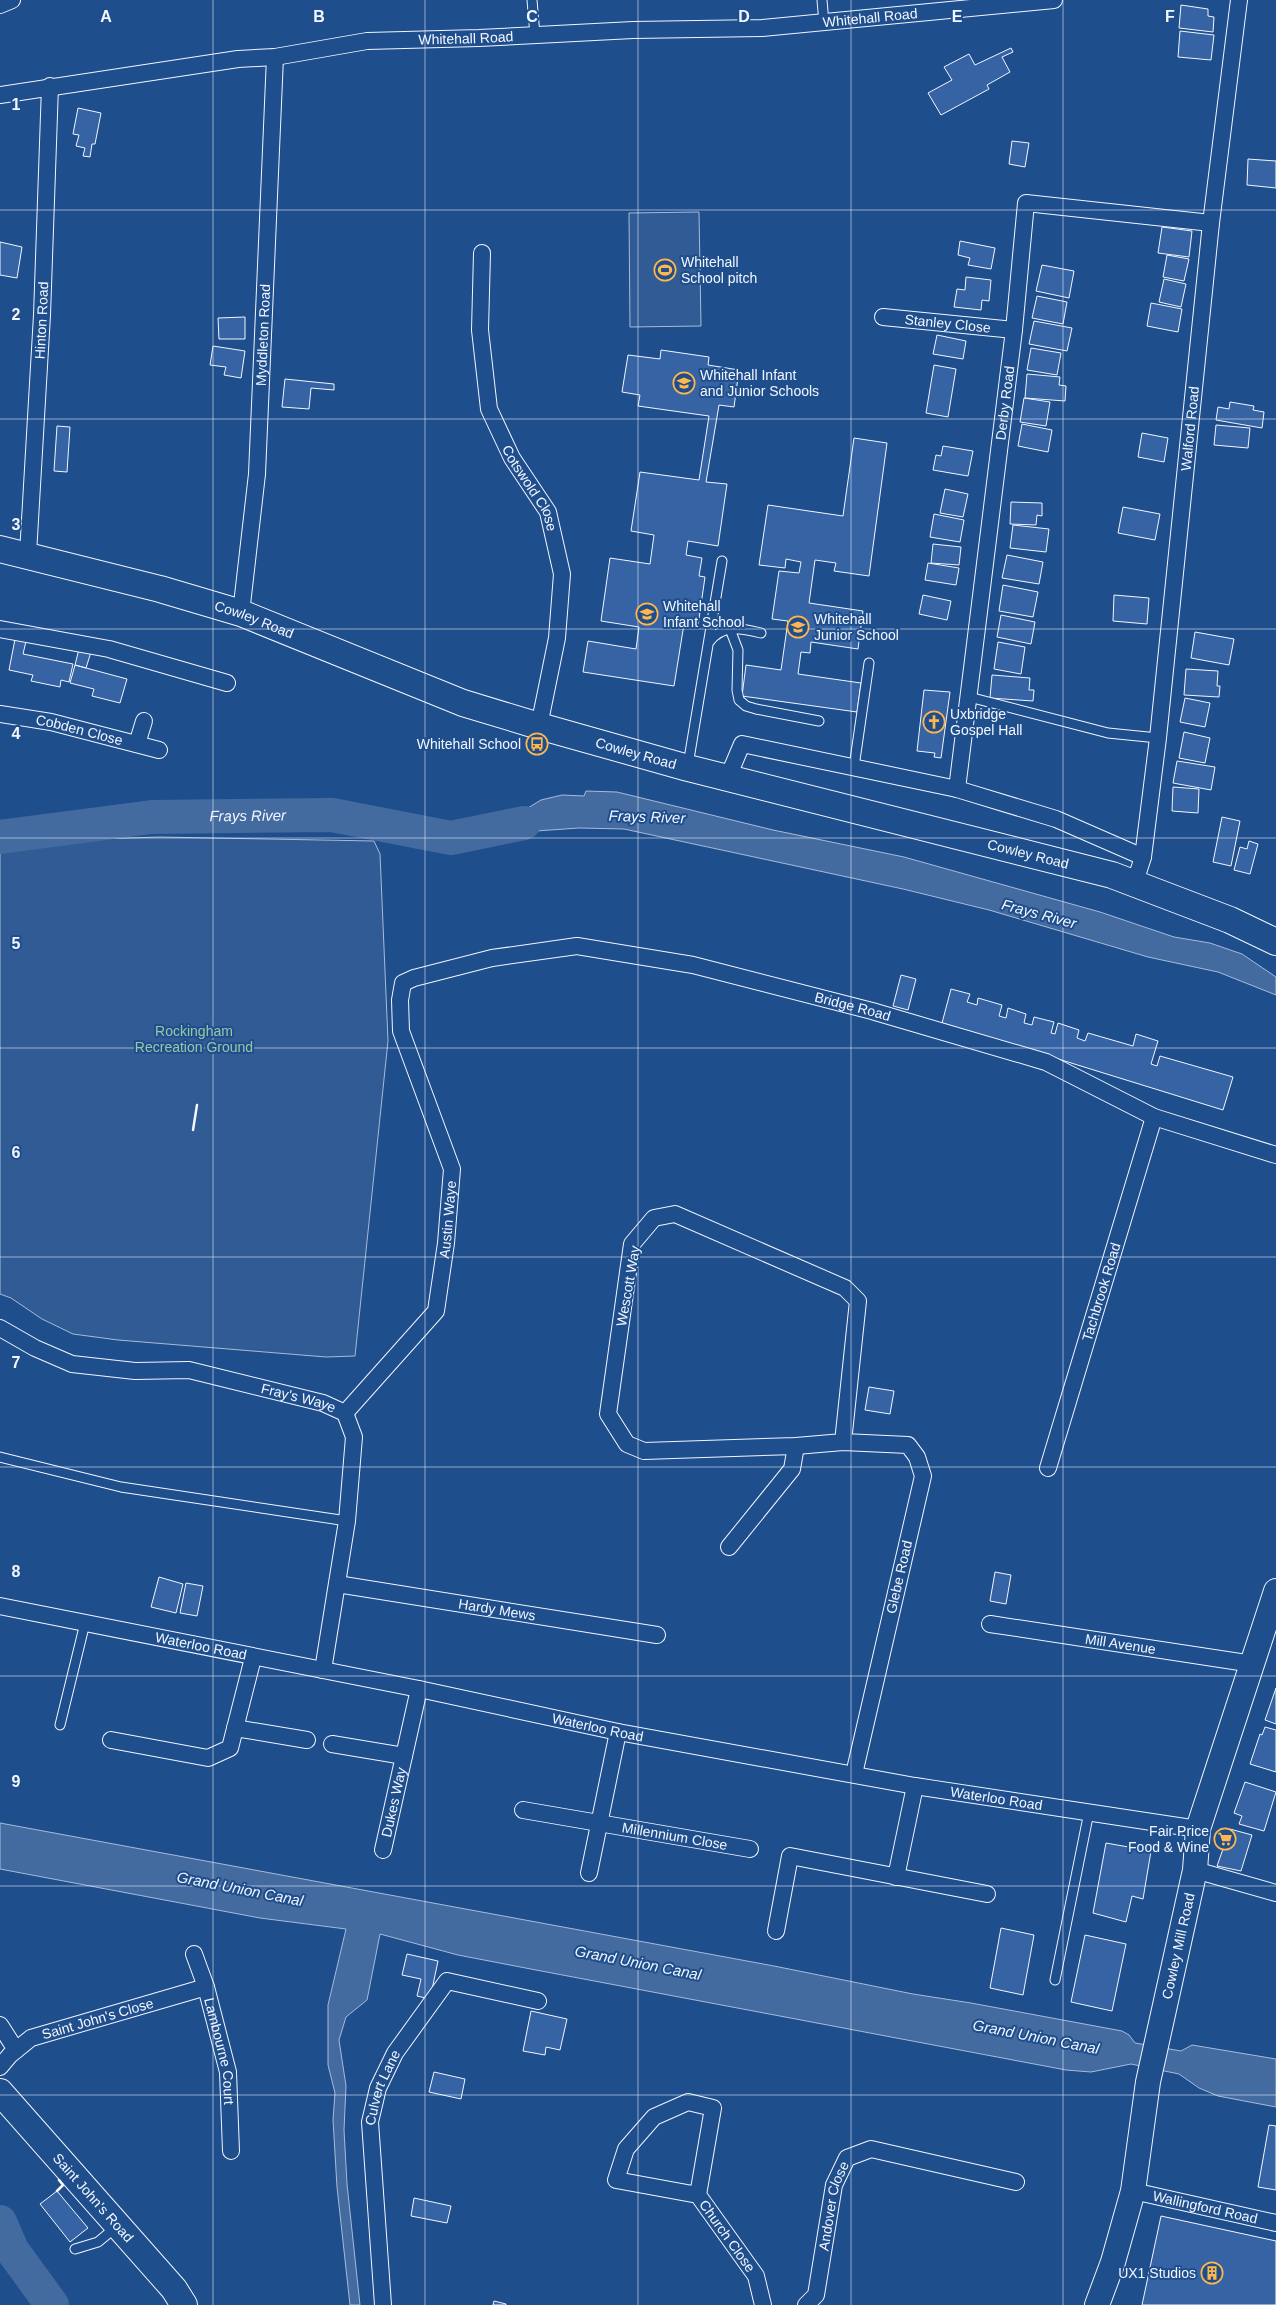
<svg xmlns="http://www.w3.org/2000/svg" width="1276" height="2305" font-family="Arial,sans-serif">
	<style>
		.green { fill: #305b95; stroke: #a8bbd7 }
		.water { fill: #446ba0; stroke: #a8bbd7 }
		.lines { fill: none; stroke-linecap: round; stroke-linejoin: round }
		.river { stroke: #446ba0; stroke-width: 34 }
		.building { fill: #3563a3; stroke: #f2f6ff }
		.lane-casing { stroke: #f2f6ff; stroke-width: 11 }
		.street-casing { stroke: #f2f6ff; stroke-width: 18 }
		.secondary-casing { stroke: #f2f6ff; stroke-width: 26 }
		.primary-casing { stroke: #f2f6ff; stroke-width: 28 }
		.lane { stroke: #1f4e8c; stroke-width: 9 }
		.street { stroke: #1f4e8c; stroke-width: 16 }
		.secondary { stroke: #1f4e8c; stroke-width: 24 }
		.primary { stroke: #1f4e8c; stroke-width: 26 }
		.wall { stroke: #f2f6ff; stroke-width: 2.5 }
		.grid { fill: none; stroke: #f2f6ff; stroke-width: 1; stroke-opacity: 0.55 }
		.labels { text-anchor: middle; stroke-width: 4; stroke-linejoin: round; paint-order: stroke }
		.street-label { font-size: 14px; fill: #f2f6ff; stroke: #1f4e8c }
		.poi-label { font-size: 14px; fill: #f2f6ff; stroke: #1f4e8c; text-anchor: start }
		.park-label { font-size: 14px; fill: #97c8a6; stroke: #1f4e8c }
		.water-label { font-size: 15px; font-style: italic; fill: #f2f6ff; stroke: #1f4e8c }
		.grid-label { font-size: 16px; text-anchor: middle; font-weight: bold; fill: #f2f6ff; stroke: #1f4e8c; stroke-width: 4; stroke-linejoin: round; paint-order: stroke }
	</style>
	<rect width="100%" height="100%" fill="#1f4e8c"/>
	<path class="green" d="M699,212L701,326L630,327L629,213Z
		M159,837L374,841L380,854L388,1041L355,1356L326,1357L118,1340L73,1334L42,1319L11,1298L0,1294V851L96,839Z"/>
	<path class="water" d="M586,791L617,792L773,830L904,857L1100,912L1174,937L1210,943L1242,954L1276,977V995L1218,972L1148,957L989,910L903,889L624,829L579,828L536,831L478,841L479,818L528,808L541,800L562,795L584,796Z
		M0,1823L774,1966L913,1994L971,2003L1122,2031L1129,2035L1135,2043L1181,2051L1192,2045L1276,2059V2107L1218,2096L1199,2088L1179,2074L1131,2064L1091,2072L1066,2070L536,1970L458,1955L380,1934L367,2000L346,2017L339,2040L346,2086L344,2130L347,2184L360,2305H350L337,2187L333,2120L335,2093L328,2065V2005L346,1929L260,1918L0,1869Z"/>
	<g class="lines">
		<g class="river">
			<path id="s1" d="M0,837L152,817L332,815L451,838L524,823"/>
			<path d="M0,2222L12,2250L52,2305"/>
		</g>
	</g>
	<path class="building" d="M1181,5L1208,9V16L1214,17L1213,32L1179,28Z
		M1180,31L1214,35L1211,60L1178,57Z
		M1011,48L1013,52L1002,57L1010,72L987,85L989,89L941,115L928,93L952,80L944,67L969,54L975,65Z
		M78,108L101,113L95,144H92L90,157L83,156L85,148L76,146L79,135L73,134Z
		M1012,141L1029,143L1025,167L1009,164Z
		M1248,159L1276,161V188L1247,185Z
		M1162,227L1192,231L1189,257L1158,253Z
		M960,241L995,248L991,269L968,265L970,258L958,255Z
		M0,242L22,247L17,278L0,275Z
		M1167,255L1189,259L1184,281L1163,277Z
		M1042,265L1074,271L1069,298L1036,291Z
		M966,277L991,280L989,301L982,300L981,310L954,307L957,289L965,290Z
		M1164,279L1186,284L1181,307L1159,302Z
		M1037,296L1067,302L1063,324L1032,318Z
		M1151,303L1182,309L1178,332L1147,326Z
		M245,317V339H219L218,318Z
		M1034,321L1072,328L1067,351L1029,344Z
		M937,335L966,341L963,359L933,354Z
		M213,346L245,351L241,378L224,375L226,367L210,365Z
		M1031,348L1061,353L1057,375L1027,370Z
		M661,350L709,357L708,365L739,370L734,407L719,405L706,482L727,484L718,546L688,541L686,555L702,558L699,576L705,577L698,626L684,624L674,686L583,672L588,641L636,649L639,627L601,621L610,558L650,564L654,535L631,531L640,472L699,480L709,416L638,406L640,395L622,392L628,355L660,359Z
		M934,365L956,369L948,417L926,413Z
		M1027,374L1060,377L1059,385L1066,386L1065,401L1025,398Z
		M285,379L334,384V390L311,388L309,409L282,407Z
		M1024,398L1050,402L1046,426L1020,422Z
		M1230,402L1254,406L1253,410L1264,412L1262,428L1216,420L1218,407L1229,409Z
		M1022,424L1052,430L1048,452L1018,446Z
		M1216,425L1250,428L1248,448L1214,445Z
		M57,426L70,427L67,472L54,471Z
		M1142,433L1168,438L1164,462L1138,457Z
		M854,438L887,443L869,576L834,571L836,563L815,560L809,603L863,611L858,649L811,642L810,653L801,652L798,674L861,683L857,712L742,696L746,665L781,670L788,621L772,619L779,571L799,573L801,562L786,559L785,568L759,565L768,505L843,516Z
		M943,446L973,451L968,476L933,470L936,455L941,456Z
		M945,489L968,494L963,517L940,513Z
		M1011,502L1042,503V516L1037,515L1036,525L1010,524Z
		M1123,507L1160,514L1155,540L1118,533Z
		M934,514L964,520L960,542L930,537Z
		M1013,525L1049,529L1046,552L1010,548Z
		M933,544L961,547L959,565L931,563Z
		M1007,555L1043,562L1039,584L1002,578Z
		M928,563L959,568L956,585L925,580Z
		M1003,585L1038,592L1033,617L999,611Z
		M923,595L951,601L947,620L919,614Z
		M1114,595L1149,598L1147,624L1113,621Z
		M1001,615L1035,622L1031,644L997,637Z
		M1195,632L1234,639L1229,665L1191,658Z
		M16,634L27,637L23,654L73,664L69,682L61,680L60,687L31,681L33,675L9,670Z
		M998,642L1025,647L1021,674L994,669Z
		M79,649L91,652L86,668L75,665Z
		M75,665L127,679L120,703L92,696L94,689L70,683Z
		M1186,669L1218,671L1217,686H1220L1219,697L1184,695Z
		M992,675L1030,678L1029,690H1034L1033,701L990,698Z
		M924,690L950,692L941,758L934,757L935,753L917,751Z
		M1185,698L1210,703L1205,727L1180,722Z
		M1184,732L1210,738L1205,763L1179,758Z
		M1177,761L1215,767L1211,790L1173,783Z
		M1173,787L1199,789L1198,813L1172,811Z
		M1222,817L1240,821L1231,866L1213,862Z
		M1249,841L1258,844L1250,874L1234,870L1240,847L1247,849Z
		M901,975L916,979L908,1010L893,1006Z
		M951,989L970,994L967,1002L977,1005L978,998L1002,1005L999,1016L1006,1018L1008,1008L1026,1014L1024,1023L1032,1025L1034,1017L1054,1022L1051,1033L1055,1034L1058,1023L1079,1030L1077,1038L1085,1041L1088,1033L1133,1046L1136,1034L1158,1041L1151,1064L1157,1066L1160,1056L1233,1077L1223,1110L942,1023Z
		M869,1387L894,1391L890,1414L865,1410Z
		M995,1572L1011,1575L1006,1604L990,1601Z
		M159,1577L183,1584L176,1613L151,1607Z
		M186,1583L203,1586L197,1616L180,1613Z
		M1276,1688V1724L1265,1720Z
		M1265,1727L1276,1730V1772L1250,1764L1260,1734L1262,1735Z
		M1245,1782L1276,1792L1264,1831L1239,1824L1242,1816L1234,1813Z
		M1230,1829L1252,1835L1241,1871L1217,1866Z
		M1106,1843L1151,1851L1143,1899L1132,1896L1126,1922L1093,1913Z
		M1001,1928L1034,1935L1023,1995L990,1988Z
		M1085,1935L1126,1944L1112,2011L1071,2002Z
		M407,1954L438,1961L430,1999L417,1996L421,1979L402,1975Z
		M531,2011L567,2019L560,2050L546,2047L545,2055L523,2051Z
		M434,2072L465,2079L461,2099L429,2092Z
		M1269,2125L1276,2126V2190L1258,2187Z
		M57,2191L88,2228L70,2242L40,2204Z
		M414,2198L451,2206L447,2223L411,2216Z
		M1161,2216L1276,2241V2305H1142Z
		M494,2301L506,2304V2305H493Z"/>
	<g class="lines">
		<g class="lane-casing">
			<path id="lane" d="M532,0L535,35
				M822,0L824,23
				M730,629L738,650L737,690L739,700L746,706L756,709L819,721
				M709,642C723,624 740,628 761,633
				M969,697L1108,733L1158,738
				M688,765L722,561
				M854,767L869,663
				M0,1457L121,1487L347,1521
				M60,1725L85,1623
				M1055,1980L1089,1812
				M75,2249L98,2242L116,2227"/>
		</g>
		<g class="street-casing">
			<g id="street">
				<path d="M0,5L12,0"/>
				<path id="s2" d="M0,95L238,59L275,57L367,41L479,38L633,30L762,28L1054,0"/>
				<path id="s3" d="M482,253L480,330L489,409L512,458L548,512L562,574L557,638L539,726"/>
				<path id="s4" d="M883,317L1014,330"/>
				<path id="s5" d="M28,554L42,315L50,86"/>
				<path id="s6" d="M241,613L257,474L275,57"/>
				<path d="M0,629L109,649L227,683"/>
				<path id="s7" d="M0,714L51,722L159,750"/>
				<path d="M137,744L144,721"/>
				<path d="M728,777L742,744L957,789L1056,819L1143,857L1135,882"/>
				<path id="s8" d="M957,789L1014,330L1026,203L1211,223"/>
				<path id="s9" d="M1143,857L1158,738L1211,223L1239,0"/>
				<path id="s10" d="M0,1328L35,1348L72,1364L135,1371L189,1370L323,1403L345,1413L354,1437L347,1521L323,1670"/>
				<path id="s11" d="M345,1413L436,1311L446,1243L452,1169L401,1031L400,1000L403,983L414,978L492,958L577,946L693,965L872,1011L1046,1062L1154,1117L1276,1155"/>
				<path d="M843,1442L858,1301L845,1288L675,1214L654,1218L632,1244L608,1414L627,1444L644,1451L796,1446L843,1442L908,1445L917,1457L923,1476L854,1774"/>
				<path id="s12" d="M1048,1468L1154,1117"/>
				<path d="M729,1547L792,1469L796,1446"/>
				<path id="s13" d="M337,1584L657,1635"/>
				<path id="s14" d="M0,1606L419,1689L618,1732L915,1786L1198,1829"/>
				<path id="s15" d="M990,1624L1253,1664"/>
				<path d="M235,1728L307,1740"/>
				<path d="M111,1740L208,1758L230,1748L253,1658"/>
				<path d="M332,1744L404,1756"/>
				<path id="s16" d="M523,1810L750,1849"/>
				<path id="s17" d="M383,1850L419,1689"/>
				<path d="M1195,1870L1276,1893"/>
				<path d="M589,1873L618,1732"/>
				<path d="M896,1877L915,1786"/>
				<path d="M776,1931L790,1856L987,1894"/>
				<path id="s18" d="M194,1954L206,1987L228,2072L231,2151"/>
				<path d="M0,2025L16,2050"/>
				<path id="s19" d="M0,2067L10,2055L31,2038L206,1987"/>
				<path id="s20" d="M1133,2191L1276,2223"/>
				<path id="s21" d="M698,2195L713,2108L688,2102L654,2117L626,2149L616,2180L698,2195L756,2276L763,2305"/>
				<path id="s22" d="M383,2305L370,2122L378,2088L395,2053L447,1981L538,2001"/>
				<path id="s23" d="M806,2305L816,2295L834,2185L847,2158L871,2149L1016,2182"/>
			</g>
		</g>
		<g class="secondary-casing">
			<g id="secondary">
				<path id="s24" d="M1097,2305L1113,2262L1133,2191L1148,2082L1195,1870L1198,1829L1276,1591"/>
			</g>
		</g>
		<g class="primary-casing">
			<g id="primary">
				<path id="s25" d="M0,549L160,589L241,613L463,703L539,726L688,768L1112,875L1230,920L1276,942"/>
				<path id="s26" d="M0,2092L174,2289L184,2305"/>
			</g>
		</g>
		<use href="#lane" class="lane"/>
		<use href="#street" class="street"/>
		<use href="#secondary" class="secondary"/>
		<use href="#primary" class="primary"/>
		<path class="wall" d="M193,1130L197,1105
			M57,2191L63,2185L59,2180"/>
	</g>
	<path class="grid" d="M213,0V2305M425,0V2305M638,0V2305M851,0V2305M1063,0V2305M0,210H1276M0,419H1276M0,629H1276M0,838H1276M0,1048H1276M0,1257H1276M0,1467H1276M0,1676H1276M0,1886H1276M0,2095H1276"/>
	<defs>
		<g id="stadium-ring" transform="scale(1.125)"><circle r="9.5" fill="#1f4e8c" stroke="#ffb74d" stroke-width="1.5"/><path d="M0-5a6.5 5 0 1 0 0 10a6.5 5 0 1 0 0-10ZM-3.5-1.8h7v3.6h-7Z" fill="#ffb74d"/></g>
		<g id="school-ring" transform="scale(1.125)"><circle r="9.5" fill="#1f4e8c" stroke="#ffb74d" stroke-width="1.5"/><path d="M0-5L7-2L0 1L-7-2ZM-4 1L0 2.5L4 1V4Q0 6-4 4Z" fill="#ffb74d"/></g>
		<g id="church-ring" transform="scale(1.125)"><circle r="9.5" fill="#1f4e8c" stroke="#ffb74d" stroke-width="1.5"/><path d="M-1.2-6h2.4v3.5h3.3v2.4h-3.3V6h-2.4V-.1h-3.3v-2.4h3.3Z" fill="#ffb74d"/></g>
		<g id="bus-ring" transform="scale(1.125)"><circle r="9.5" fill="#1f4e8c" stroke="#ffb74d" stroke-width="1.5"/><path d="M-5-6H5V4H4V6H2V4H-2V6H-4V4H-5ZM-3.5-4V0h7V-4ZM-3.5 1.2v1.5H-2V1.2ZM2 1.2v1.5H3.5V1.2Z" fill="#ffb74d"/></g>
		<g id="supermarket-ring" transform="scale(1.125)"><circle r="9.5" fill="#1f4e8c" stroke="#ffb74d" stroke-width="1.5"/><path d="M-6-5.5h2.5l.6 2H6L4.5 2H-2.5L-4.4-4H-6ZM-1.5 3.2a1.3 1.3 0 1 0 .1 0ZM3 3.2a1.3 1.3 0 1 0 .1 0Z" fill="#ffb74d"/></g>
		<g id="building-ring" transform="scale(1.125)"><circle r="9.5" fill="#1f4e8c" stroke="#ffb74d" stroke-width="1.5"/><path d="M-4-6H4V6H1V3H-1V6H-4ZM-2.5-4.3h1.7v1.8h-1.7ZM.8-4.3h1.7v1.8H.8ZM-2.5-1h1.7V.8h-1.7ZM.8-1h1.7V.8H.8Z" fill="#ffb74d"/></g>
	</defs>
	<g fill-rule="evenodd">
		<use href="#stadium-ring" x="665" y="270"/>
		<use href="#school-ring" x="684" y="383"/>
		<use href="#school-ring" x="647" y="614"/>
		<use href="#school-ring" x="798" y="627"/>
		<use href="#church-ring" x="934" y="722"/>
		<use href="#bus-ring" x="537" y="744"/>
		<use href="#supermarket-ring" x="1225" y="1839"/>
		<use href="#building-ring" x="1212" y="2273"/>
	</g>
	<g class="labels">
		<g class="street-label">
			<text dy="5" stroke="none"><textPath href="#s2" startOffset="875">Whitehall Road</textPath></text>
			<text dy="5" stroke="none"><textPath href="#s2" startOffset="470">Whitehall Road</textPath></text>
			<text dy="5" stroke="none"><textPath href="#s5" startOffset="234">Hinton Road</textPath></text>
			<text dy="5" stroke="none"><textPath href="#s4" startOffset="65">Stanley Close</textPath></text>
			<text dy="5" stroke="none"><textPath href="#s6" startOffset="279">Myddleton Road</textPath></text>
			<text dy="5" stroke="none"><textPath href="#s8" startOffset="389">Derby Road</textPath></text>
			<text dy="5" stroke="none"><textPath href="#s9" startOffset="431">Walford Road</textPath></text>
			<text dy="5" stroke="none"><textPath href="#s3" startOffset="246">Cotswold Close</textPath></text>
			<text dy="5" stroke="none"><textPath href="#s25" startOffset="264">Cowley Road</textPath></text>
			<text dy="5" stroke="none"><textPath href="#s7" startOffset="81">Cobden Close</textPath></text>
			<text dy="5" stroke="none"><textPath href="#s25" startOffset="669">Cowley Road</textPath></text>
			<text dy="5" stroke="none"><textPath href="#s25" startOffset="1074">Cowley Road</textPath></text>
			<text dy="5" stroke="none"><textPath href="#s11" startOffset="936">Bridge Road</textPath></text>
			<text dy="5" stroke="none"><textPath href="#s11" startOffset="229">Austin Waye</textPath></text>
			<text transform="translate(628 1286) rotate(-80)" y="5">Wescott Way</text>
			<text dy="5" stroke="none"><textPath href="#s12" startOffset="184">Tachbrook Road</textPath></text>
			<text dy="5" stroke="none"><textPath href="#s10" startOffset="311">Fray's Waye</textPath></text>
			<text transform="translate(899 1577) rotate(-77)" y="5">Glebe Road</text>
			<text dy="5" stroke="none"><textPath href="#s13" startOffset="162">Hardy Mews</textPath></text>
			<text dy="5" stroke="none"><textPath href="#s15" startOffset="132">Mill Avenue</textPath></text>
			<text dy="5" stroke="none"><textPath href="#s14" startOffset="205">Waterloo Road</textPath></text>
			<text dy="5" stroke="none"><textPath href="#s14" startOffset="610">Waterloo Road</textPath></text>
			<text dy="5" stroke="none"><textPath href="#s14" startOffset="1015">Waterloo Road</textPath></text>
			<text dy="5" stroke="none"><textPath href="#s17" startOffset="49">Dukes Way</textPath></text>
			<text dy="5" stroke="none"><textPath href="#s16" startOffset="154">Millennium Close</textPath></text>
			<text dy="5" stroke="none"><textPath href="#s24" startOffset="369">Cowley Mill Road</textPath></text>
			<text dy="5" stroke="none"><textPath href="#s19" startOffset="112">Saint John's Close</textPath></text>
			<text dy="5" stroke="none"><textPath href="#s18" startOffset="101">Lambourne Court</textPath></text>
			<text dy="5" stroke="none"><textPath href="#s22" startOffset="220">Culvert Lane</textPath></text>
			<text dy="5" stroke="none"><textPath href="#s26" startOffset="141">Saint John's Road</textPath></text>
			<text dy="5" stroke="none"><textPath href="#s23" startOffset="105">Andover Close</textPath></text>
			<text dy="5" stroke="none"><textPath href="#s20" startOffset="74">Wallingford Road</textPath></text>
			<text dy="5" stroke="none"><textPath href="#s21" startOffset="360">Church Close</textPath></text>
		</g>
		<g class="poi-label">
			<text x="681" y="267">Whitehall<tspan x="681" dy="16">School pitch</tspan></text>
			<text x="700" y="380">Whitehall Infant<tspan x="700" dy="16">and Junior Schools</tspan></text>
			<text x="663" y="611">Whitehall<tspan x="663" dy="16">Infant School</tspan></text>
			<text x="814" y="624">Whitehall<tspan x="814" dy="16">Junior School</tspan></text>
			<text x="950" y="719">Uxbridge<tspan x="950" dy="16">Gospel Hall</tspan></text>
			<text x="521" y="749" text-anchor="end">Whitehall School</text>
			<text x="1209" y="1836" text-anchor="end">Fair Price<tspan x="1209" dy="16">Food &amp; Wine</tspan></text>
			<text x="1196" y="2278" text-anchor="end">UX1 Studios</text>
		</g>
		<g class="park-label">
			<text x="194" y="1036">Rockingham<tspan x="194" dy="16">Recreation Ground</tspan></text>
		</g>
		<g class="water-label">
			<text dy="5" stroke="none"><textPath href="#s1" startOffset="249">Frays River</textPath></text>
			<text transform="translate(647 817) rotate(2)" y="5">Frays River</text>
			<text transform="translate(1039 914) rotate(15)" y="5">Frays River</text>
			<text transform="translate(240 1889) rotate(11)" y="5">Grand Union Canal</text>
			<text transform="translate(638 1963) rotate(11)" y="5">Grand Union Canal</text>
			<text transform="translate(1036 2037) rotate(11)" y="5">Grand Union Canal</text>
		</g>
	</g>
	<g class="grid-label">
		<text x="106" y="22">A</text>
		<text x="319" y="22">B</text>
		<text x="532" y="22">C</text>
		<text x="744" y="22">D</text>
		<text x="957" y="22">E</text>
		<text x="1170" y="22">F</text>
		<text x="16" y="110">1</text>
		<text x="16" y="320">2</text>
		<text x="16" y="530">3</text>
		<text x="16" y="739">4</text>
		<text x="16" y="949">5</text>
		<text x="16" y="1158">6</text>
		<text x="16" y="1368">7</text>
		<text x="16" y="1577">8</text>
		<text x="16" y="1787">9</text>
	</g>
</svg>
